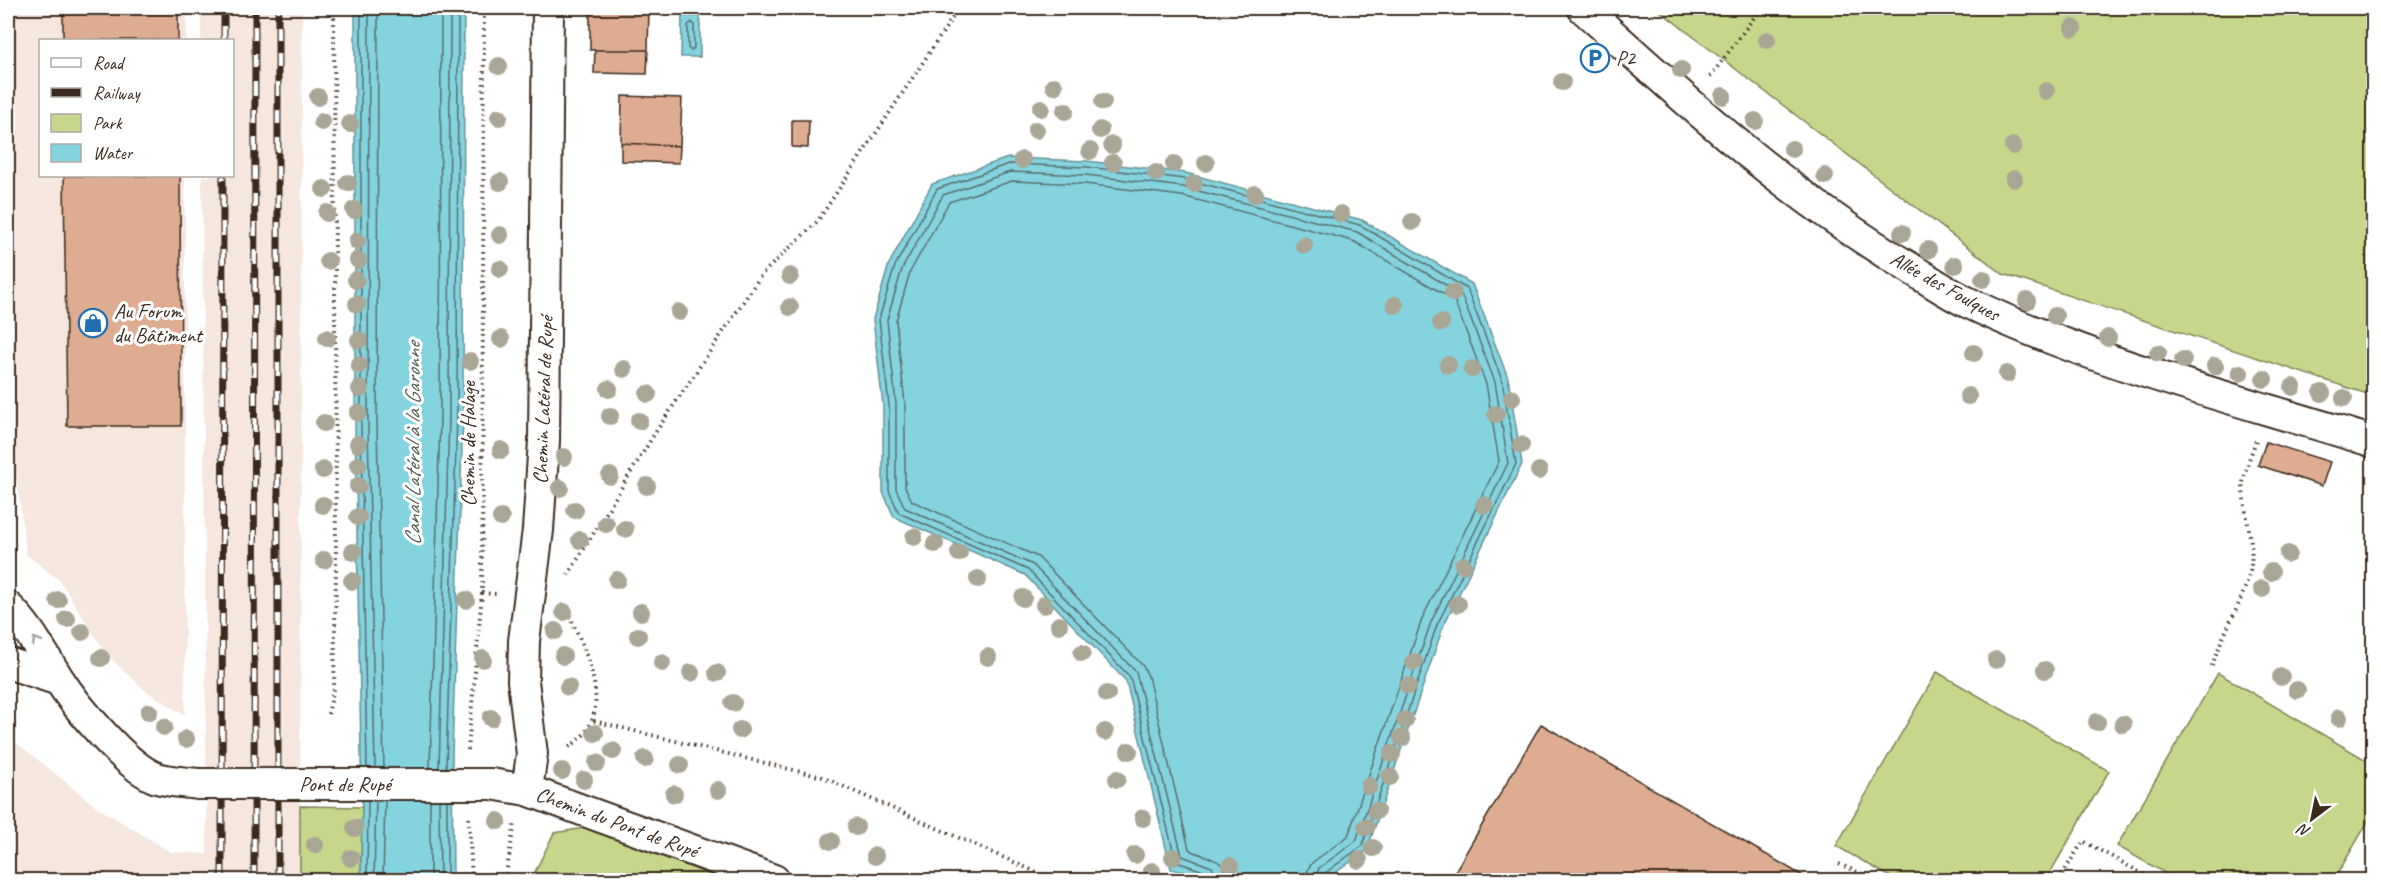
<svg xmlns="http://www.w3.org/2000/svg" width="2381" height="888" font-family="Caveat,sans-serif">
	<style>
		.built { fill: #f5e6de }
		.green { fill: #c6d78c; stroke: #808055; stroke-width: 1.5 }
		.water { fill: #84d4e0; stroke: #679092; stroke-width: 1.5 }
		.lines { fill: none; stroke-linecap: round; stroke-linejoin: round }
		.shore { stroke: #586e6c; stroke-width: 1.5 }
		.building { fill: #dead91; stroke: #3b2a1e; stroke-width: 1.5 }
		.minor-casing { stroke: #3b2a1e; stroke-width: 34 }
		.path { stroke: #3b2a1e; stroke-width: 4; stroke-dasharray: 1.5 4.5; stroke-linecap: butt }
		.minor { stroke: #fff; stroke-width: 30 }
		.rail-casing { stroke: #3b2a1e; stroke-width: 7 }
		.rail { stroke: #fff; stroke-width: 4.5; stroke-dasharray: 14; stroke-linecap: butt }
		.minor-bridge-casing { stroke: #3b2a1e; stroke-width: 34; stroke-linecap: butt }
		.minor-bridge { stroke: #fff; stroke-width: 30 }
		.tree { fill: #aaa695 }
		.oneway { stroke: #a79f9a }
		.labels { text-anchor: middle; stroke-width: 6; stroke-linejoin: round; paint-order: stroke }
		.poi-label { font-size: 21px; fill: #3b2a1e; stroke: #fff; text-anchor: start }
		.street-label { font-size: 21px; fill: #3b2a1e; stroke: #fff }
		.water-label { font-size: 22px; font-style: italic; fill: #515d58; stroke: #fff }
	</style>
	<rect width="100%" height="100%" fill="#fff"/>
	<filter id="ink" filterUnits="userSpaceOnUse"><feTurbulence type="fractalNoise" baseFrequency=".0167" numOctaves="2"/><feDisplacementMap in="SourceGraphic" scale="12" xChannelSelector="R" yChannelSelector="G"/><feConvolveMatrix kernelMatrix="1 2 1 2 8 2 1 2 1" color-interpolation-filters="sRGB"/></filter>
	<g filter="url(#ink)">
		<path class="built" d="M8,8H187L186,40H40V176H185V715L146,691L107,655L60,581L26,554L17,479L8,477Z
			M201,8H302L300,880H8V736L98,808L171,852L207,854L202,176H232V40H201Z"/>
		<path class="green" d="M1656,8H2373V396L2003,274Z
			M1937,672L2109,771L2046,880H1896L1836,846Z
			M2218,673L2373,764V813L2334,880H2177L2117,846Z
			M300,806L362,807L361,880H300Z
			M585,828H586L724,880H531L554,833Z"/>
		<path class="water" d="M355,8H464L463,417L452,755L453,880H361L362,807L355,424Z
			M682,16H700V57H681Z
			M1008,158L1087,161L1186,173L1362,220L1472,284L1508,378L1522,464L1443,627L1367,850L1325,880H1214L1171,869L1126,681L1025,575L894,517L883,492V405L873,319L889,264L932,184Z"/>
		<g class="lines">
			<path class="shore" d="M361,8V424L367,768
				M369,8L368,424L375,768
				M378,8L377,424L384,768
				M692,22L694,25V48L691,51L688,48V25Z
				M430,768L440,417L441,8
				M439,768L449,417L450,8
				M446,768L457,417L458,8
				M430,800V880
				M439,800L440,880
				M447,800V880
				M367,880L368,800
				M374,880L376,800
				M383,880L385,800
				M1210,880L1207,872L1176,862L1130,677L1028,570L899,513L889,491V405L879,319L895,266L937,189L1009,164L1087,167L1185,179L1360,225L1467,289L1502,380L1516,464L1437,625L1362,846L1325,873L1322,880
				M1218,880L1212,867L1182,856L1136,672L1033,565L905,508L896,489V404L887,320L902,269L943,195L1010,172L1086,175L1183,187L1357,232L1461,294L1495,382L1508,463L1431,622L1356,841L1319,868L1315,880
				M1227,880C1226,856 1205,859 1189,849L1148,676L1143,666L1038,557L912,501L905,487V404L896,321L910,272L949,202L1012,181L1085,184L1182,196L1353,241L1454,300L1486,384L1499,461L1422,619L1348,836L1313,862L1308,869L1306,880"/>
		</g>
		<path class="building" d="M63,8H178V40H63Z
			M590,8H649L648,50H590Z
			M595,50H648L647,74L594,73Z
			M622,96L682,98L680,146L621,143Z
			M792,120H809L808,148L792,147Z
			M621,143L680,146L679,163L621,161Z
			M64,176H180L181,426H67Z
			M2266,442L2330,462L2322,486L2258,465Z
			M1541,724L1810,880H1450Z"/>
		<g class="lines">
			<g class="minor-casing">
				<path id="minor" d="M1583,8C1687,102 1789,196 1910,268C1929,280 1949,294 1969,303C2098,365 2238,399 2374,442
					M8,607C30,628 42,653 58,678C75,705 127,768 157,778C170,782 185,782 198,784
					M8,663L59,680
					M491,784L527,790L774,880
					M527,790L532,754L523,681L524,641L538,530L544,441L548,8"/>
			</g>
			<path class="path" d="M1710,77L1761,8
				M568,575L655,433L762,274L817,222L959,8
				M482,593L496,594
				M564,605C584,647 623,719 565,749
				M2212,666C2222,633 2242,605 2250,571C2256,542 2243,514 2243,484C2244,470 2252,453 2256,440
				M328,714L334,688L336,569L334,8
				M594,721L822,777L1054,880
				M468,750L482,593L484,8
				M469,818L472,880
				M1839,864L1876,880
				M505,880L515,822
				M2059,880L2083,841L2154,880"/>
			<use href="#minor" class="minor"/>
			<g class="rail-casing">
				<path id="rail" d="M224,40V8
					M222,880L223,176
					M254,880L255,8
					M278,880V8"/>
			</g>
			<use href="#rail" class="rail"/>
			<g class="minor-bridge-casing">
				<path id="minor-bridge" d="M198,784H491"/>
			</g>
			<use href="#minor-bridge" class="minor-bridge"/>
		</g>
		<g class="tree">
			<circle cx="2073" cy="28" r="9"/>
			<circle cx="1767" cy="40" r="9"/>
			<circle cx="499" cy="66" r="9"/>
			<circle cx="1681" cy="70" r="9"/>
			<circle cx="1562" cy="82" r="9"/>
			<circle cx="1054" cy="86" r="9"/>
			<circle cx="2046" cy="91" r="9"/>
			<circle cx="1723" cy="96" r="9"/>
			<circle cx="318" cy="97" r="9"/>
			<circle cx="1103" cy="102" r="9"/>
			<circle cx="1041" cy="108" r="9"/>
			<circle cx="1065" cy="111" r="9"/>
			<circle cx="499" cy="117" r="9"/>
			<circle cx="1755" cy="121" r="9"/>
			<circle cx="322" cy="122" r="9"/>
			<circle cx="350" cy="124" r="9"/>
			<circle cx="1036" cy="130" r="9"/>
			<circle cx="1100" cy="130" r="9"/>
			<circle cx="1112" cy="145" r="9"/>
			<circle cx="2013" cy="146" r="9"/>
			<circle cx="1792" cy="149" r="9"/>
			<circle cx="1090" cy="151" r="9"/>
			<circle cx="1022" cy="160" r="9"/>
			<circle cx="1113" cy="163" r="9"/>
			<circle cx="1206" cy="163" r="9"/>
			<circle cx="1174" cy="164" r="9"/>
			<circle cx="1156" cy="173" r="9"/>
			<circle cx="1825" cy="176" r="9"/>
			<circle cx="2014" cy="179" r="9"/>
			<circle cx="500" cy="182" r="9"/>
			<circle cx="348" cy="183" r="9"/>
			<circle cx="1194" cy="184" r="9"/>
			<circle cx="324" cy="189" r="9"/>
			<circle cx="1255" cy="194" r="9"/>
			<circle cx="354" cy="210" r="9"/>
			<circle cx="327" cy="213" r="9"/>
			<circle cx="1341" cy="214" r="9"/>
			<circle cx="1412" cy="222" r="9"/>
			<circle cx="1902" cy="233" r="9"/>
			<circle cx="500" cy="235" r="9"/>
			<circle cx="357" cy="241" r="9"/>
			<circle cx="1304" cy="245" r="9"/>
			<circle cx="1928" cy="250" r="9"/>
			<circle cx="358" cy="260" r="9"/>
			<circle cx="328" cy="261" r="9"/>
			<circle cx="1955" cy="265" r="9"/>
			<circle cx="500" cy="269" r="9"/>
			<circle cx="790" cy="276" r="9"/>
			<circle cx="1983" cy="279" r="9"/>
			<circle cx="356" cy="280" r="9"/>
			<circle cx="1453" cy="293" r="9"/>
			<circle cx="2027" cy="301" r="9"/>
			<circle cx="357" cy="304" r="9"/>
			<circle cx="1395" cy="305" r="9"/>
			<circle cx="790" cy="307" r="9"/>
			<circle cx="679" cy="312" r="9"/>
			<circle cx="2055" cy="316" r="9"/>
			<circle cx="1441" cy="323" r="9"/>
			<circle cx="327" cy="338" r="9"/>
			<circle cx="2108" cy="338" r="9"/>
			<circle cx="501" cy="339" r="9"/>
			<circle cx="359" cy="340" r="9"/>
			<circle cx="1974" cy="353" r="9"/>
			<circle cx="2158" cy="353" r="9"/>
			<circle cx="2183" cy="360" r="9"/>
			<circle cx="470" cy="361" r="9"/>
			<circle cx="359" cy="365" r="9"/>
			<circle cx="1448" cy="365" r="9"/>
			<circle cx="2215" cy="366" r="9"/>
			<circle cx="624" cy="369" r="9"/>
			<circle cx="1472" cy="369" r="9"/>
			<circle cx="2240" cy="373" r="9"/>
			<circle cx="2007" cy="374" r="9"/>
			<circle cx="2264" cy="379" r="9"/>
			<circle cx="2293" cy="387" r="9"/>
			<circle cx="360" cy="389" r="9"/>
			<circle cx="609" cy="389" r="9"/>
			<circle cx="2322" cy="393" r="9"/>
			<circle cx="648" cy="394" r="9"/>
			<circle cx="1968" cy="396" r="9"/>
			<circle cx="1512" cy="398" r="9"/>
			<circle cx="2344" cy="398" r="9"/>
			<circle cx="358" cy="413" r="9"/>
			<circle cx="1496" cy="414" r="9"/>
			<circle cx="610" cy="416" r="9"/>
			<circle cx="639" cy="421" r="9"/>
			<circle cx="324" cy="423" r="9"/>
			<circle cx="358" cy="444" r="9"/>
			<circle cx="1521" cy="445" r="9"/>
			<circle cx="501" cy="450" r="9"/>
			<circle cx="564" cy="457" r="9"/>
			<circle cx="358" cy="465" r="9"/>
			<circle cx="323" cy="470" r="9"/>
			<circle cx="1539" cy="471" r="9"/>
			<circle cx="610" cy="476" r="9"/>
			<circle cx="358" cy="486" r="9"/>
			<circle cx="647" cy="486" r="9"/>
			<circle cx="560" cy="488" r="9"/>
			<circle cx="323" cy="505" r="9"/>
			<circle cx="1484" cy="505" r="9"/>
			<circle cx="575" cy="510" r="9"/>
			<circle cx="358" cy="517" r="9"/>
			<circle cx="501" cy="518" r="9"/>
			<circle cx="606" cy="524" r="9"/>
			<circle cx="625" cy="529" r="9"/>
			<circle cx="914" cy="537" r="9"/>
			<circle cx="580" cy="540" r="9"/>
			<circle cx="935" cy="544" r="9"/>
			<circle cx="353" cy="552" r="9"/>
			<circle cx="959" cy="553" r="9"/>
			<circle cx="2288" cy="554" r="9"/>
			<circle cx="324" cy="560" r="9"/>
			<circle cx="1463" cy="565" r="9"/>
			<circle cx="2271" cy="572" r="9"/>
			<circle cx="978" cy="579" r="9"/>
			<circle cx="617" cy="580" r="9"/>
			<circle cx="352" cy="581" r="9"/>
			<circle cx="2262" cy="589" r="9"/>
			<circle cx="1023" cy="598" r="9"/>
			<circle cx="58" cy="600" r="9"/>
			<circle cx="466" cy="600" r="9"/>
			<circle cx="1458" cy="604" r="9"/>
			<circle cx="1044" cy="605" r="9"/>
			<circle cx="564" cy="612" r="9"/>
			<circle cx="641" cy="612" r="9"/>
			<circle cx="67" cy="619" r="9"/>
			<circle cx="1059" cy="625" r="9"/>
			<circle cx="555" cy="631" r="9"/>
			<circle cx="82" cy="632" r="9"/>
			<circle cx="638" cy="636" r="9"/>
			<circle cx="1082" cy="653" r="9"/>
			<circle cx="563" cy="656" r="9"/>
			<circle cx="988" cy="657" r="9"/>
			<circle cx="101" cy="658" r="9"/>
			<circle cx="483" cy="659" r="9"/>
			<circle cx="1996" cy="660" r="9"/>
			<circle cx="1414" cy="662" r="9"/>
			<circle cx="662" cy="663" r="9"/>
			<circle cx="2045" cy="670" r="9"/>
			<circle cx="691" cy="673" r="9"/>
			<circle cx="717" cy="673" r="9"/>
			<circle cx="2281" cy="677" r="9"/>
			<circle cx="1408" cy="686" r="9"/>
			<circle cx="568" cy="687" r="9"/>
			<circle cx="2297" cy="690" r="9"/>
			<circle cx="1107" cy="694" r="9"/>
			<circle cx="733" cy="703" r="9"/>
			<circle cx="149" cy="712" r="9"/>
			<circle cx="491" cy="718" r="9"/>
			<circle cx="2339" cy="718" r="9"/>
			<circle cx="1405" cy="720" r="9"/>
			<circle cx="2097" cy="722" r="9"/>
			<circle cx="2123" cy="724" r="9"/>
			<circle cx="164" cy="727" r="9"/>
			<circle cx="740" cy="730" r="9"/>
			<circle cx="1105" cy="732" r="9"/>
			<circle cx="595" cy="733" r="9"/>
			<circle cx="1402" cy="738" r="9"/>
			<circle cx="186" cy="739" r="9"/>
			<circle cx="613" cy="751" r="9"/>
			<circle cx="1129" cy="751" r="9"/>
			<circle cx="1392" cy="754" r="9"/>
			<circle cx="645" cy="759" r="9"/>
			<circle cx="597" cy="763" r="9"/>
			<circle cx="680" cy="765" r="9"/>
			<circle cx="562" cy="771" r="9"/>
			<circle cx="1390" cy="777" r="9"/>
			<circle cx="1117" cy="779" r="9"/>
			<circle cx="584" cy="780" r="9"/>
			<circle cx="1369" cy="786" r="9"/>
			<circle cx="718" cy="790" r="9"/>
			<circle cx="674" cy="794" r="9"/>
			<circle cx="1376" cy="811" r="9"/>
			<circle cx="1143" cy="818" r="9"/>
			<circle cx="498" cy="821" r="9"/>
			<circle cx="856" cy="827" r="9"/>
			<circle cx="1366" cy="827" r="9"/>
			<circle cx="355" cy="828" r="9"/>
			<circle cx="831" cy="841" r="9"/>
			<circle cx="315" cy="845" r="9"/>
			<circle cx="1373" cy="848" r="9"/>
			<circle cx="1135" cy="855" r="9"/>
			<circle cx="875" cy="856" r="9"/>
			<circle cx="1173" cy="857" r="9"/>
			<circle cx="351" cy="858" r="9"/>
			<circle cx="1359" cy="860" r="9"/>
			<circle cx="1230" cy="866" r="9"/>
			<circle cx="1152" cy="871" r="9"/>
		</g>
		<defs><path id="oneway-chevron" d="M-2-3.5L2.5 0L-2 3.5" fill="none" stroke-width="1.6" stroke-linecap="round" stroke-linejoin="round" transform="scale(1.5)"/></defs>
		<use class="oneway" href="#oneway-chevron" transform="translate(36 641) rotate(-122)"/>
	</g>
	<defs>
		<g id="parking-ring" transform="scale(1.5)"><circle r="9.5" fill="#fff" stroke="#1f6fb2" stroke-width="1.5"/><path d="M-3.5-5.5H1a3.5 3.5 0 0 1 0 7H-1V5.5H-3.5ZM-1-3.4V-.6H.8a1.4 1.4 0 0 0 0-2.8Z" fill="#1f6fb2"/></g>
		<g id="shop-ring" transform="scale(1.5)"><circle r="9.5" fill="#fff" stroke="#1f6fb2" stroke-width="1.5"/><path d="M-5-2.5h2.3a2.7 3.5 0 0 1 5.4 0H5L5.5 6h-11ZM-1.5-2.5h3a1.5 2.3 0 0 0-3 0Z" fill="#1f6fb2"/></g>
	</defs>
	<g fill-rule="evenodd">
		<use href="#parking-ring" x="1595" y="58"/>
		<use href="#shop-ring" x="93" y="323"/>
	</g>
	<g class="labels">
		<g class="poi-label">
			<text x="1616" y="65">P2</text>
			<text x="114" y="318">Au Forum<tspan x="114" dy="24">du Bâtiment</tspan></text>
		</g>
		<g class="street-label">
			<text transform="translate(1945 286) rotate(29)" y="7">Allée des Foulques</text>
			<text transform="translate(543 400) rotate(-88)" y="7">Chemin Latéral de Rupé</text>
			<text transform="translate(468 444) rotate(-90)" y="7">Chemin de Halage</text>
			<text x="345" y="791">Pont de Rupé</text>
			<text transform="translate(617 822) rotate(20)" y="7">Chemin du Pont de Rupé</text>
		</g>
		<g class="water-label">
			<text transform="translate(412 444) rotate(-90)" y="8">Canal Latéral à la Garonne</text>
		</g>
	</g>
	<rect width="2381" height="888" fill="none" stroke="#fff" stroke-width="30"/>
	<rect x="15" y="15" width="2351" height="858" fill="none" stroke="#3b2a1e" stroke-width="2" filter="url(#ink)"/>
	<rect x="39" y="39" width="195" height="138" fill="#ffffff" stroke="#b1aaa5" stroke-width="1.5"/>
	<rect x="51" y="58" width="30" height="9" fill="#ffffff" stroke="#b1aaa5" stroke-width="1.5"/>
	<text x="93" y="69" font-size="18" fill="#3b2a1e">Road</text>
	<rect x="51" y="88" width="30" height="9" fill="#3b2a1e" stroke="#b1aaa5" stroke-width="1.5"/>
	<text x="93" y="99" font-size="18" fill="#3b2a1e">Railway</text>
	<rect x="51" y="114" width="30" height="18" fill="#c6d78c" stroke="#b1aaa5" stroke-width="1.5"/>
	<text x="93" y="129" font-size="18" fill="#3b2a1e">Park</text>
	<rect x="51" y="144" width="30" height="18" fill="#84d4e0" stroke="#b1aaa5" stroke-width="1.5"/>
	<text x="93" y="159" font-size="18" fill="#3b2a1e">Water</text>
	<g transform="translate(2312 819) rotate(212)" stroke="#ffffff" stroke-width="4.5" paint-order="stroke">
	<path d="M0-4.5L10 22L0 15L-10 22Z" fill="#3b2a1e"/>
	<text y="-9" font-size="16" font-weight="bold" text-anchor="middle" fill="#3b2a1e">N</text>
	</g>
</svg>
